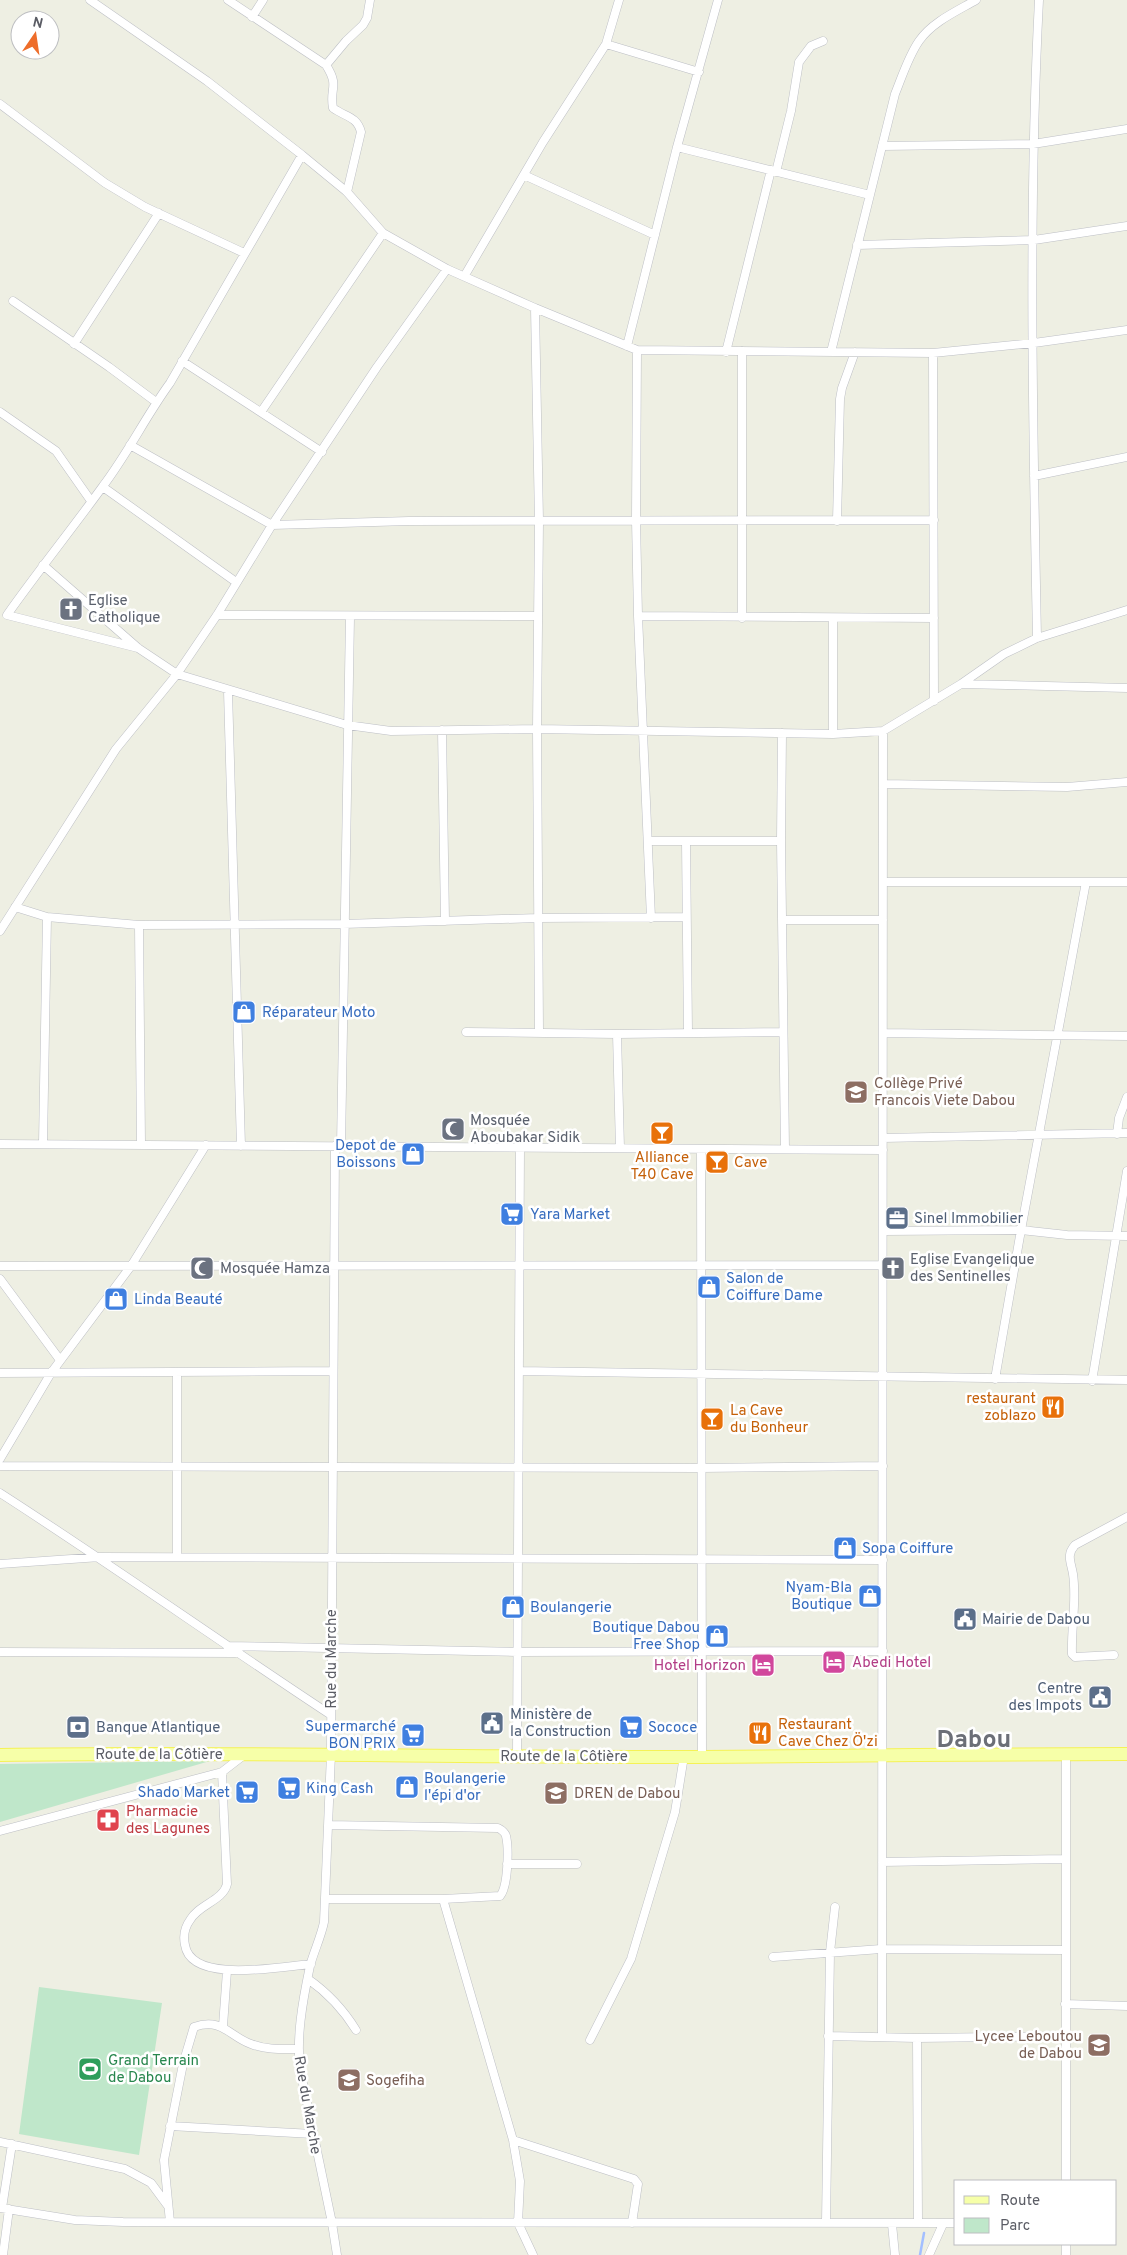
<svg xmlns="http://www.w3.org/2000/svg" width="1127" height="2255" font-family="Overpass,sans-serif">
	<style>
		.green { fill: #bfe7ca }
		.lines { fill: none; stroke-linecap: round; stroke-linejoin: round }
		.stream { stroke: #a3bfff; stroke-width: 2.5 }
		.minor-casing { stroke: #bdbfc5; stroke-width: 9 }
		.primary-casing { stroke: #f5f256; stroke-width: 14 }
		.minor { stroke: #fff; stroke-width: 8 }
		.primary { stroke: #f6ffa8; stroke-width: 12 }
		.labels { text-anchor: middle; stroke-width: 5; stroke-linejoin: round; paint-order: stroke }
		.worship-label { font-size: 15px; fill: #5b616d; stroke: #fff; text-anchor: start }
		.shop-label { font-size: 15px; fill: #366cbe; stroke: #fff; text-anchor: start }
		.education-label { font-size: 15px; fill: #785e54; stroke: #fff; text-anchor: start }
		.food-label { font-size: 15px; fill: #c56008; stroke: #fff; text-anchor: start }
		.service-label { font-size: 15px; fill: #4e5e75; stroke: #fff; text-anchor: start }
		.street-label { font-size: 15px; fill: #5b5d65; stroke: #fff }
		.hotel-label { font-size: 15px; fill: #b23c85; stroke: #fff; text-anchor: start }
		.health-label { font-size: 15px; fill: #be3a42; stroke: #fff; text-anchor: start }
		.leisure-label { font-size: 15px; fill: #27864d; stroke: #fff; text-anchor: start }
		.town-label { font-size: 25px; font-weight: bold; fill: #6c6f77; stroke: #fff }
	</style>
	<rect width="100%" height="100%" fill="#eeefe3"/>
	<path class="green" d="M210,1761L0,1822V1764Z
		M39,1987L162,2003L139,2155L19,2134Z"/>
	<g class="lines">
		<path class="stream" d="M920,2255L924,2233"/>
		<g class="minor-casing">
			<path id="minor" d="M90,0L207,81L302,155
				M228,0L326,65C340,87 329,88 333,108C345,117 357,116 361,132L347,192
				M619,0L606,44L699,72
				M252,17L263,0
				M326,65L346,41L363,25L367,18L370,0
				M0,104L105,183L145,207L244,253
				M882,146L1033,144L1127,129
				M677,147L870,195
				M776,172L791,111L799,62L811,46L823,41
				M524,175L655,235
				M857,245L1034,240L1127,226
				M465,275L543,142L606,44
				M13,301L109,367L156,402
				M535,308L539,521L537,729L539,1032
				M74,344L159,213
				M627,346L677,147L718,0
				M637,350L636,520L638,616L651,918
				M742,351V618
				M726,352L771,170
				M831,352L895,94C902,77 908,57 919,41C932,22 957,11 976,0
				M933,353L934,701
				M182,361L322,452
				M0,412L56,451L91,501
				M261,412L383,233
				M130,445L272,525L409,521L934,520
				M1034,476L1127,457
				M103,487L236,582
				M837,521L840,399L842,388L855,352
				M43,565L138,648L177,674L347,725L391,731L537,729L833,734L883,731L961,684L1004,654L1037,638L1127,610
				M217,615L538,616
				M638,616L934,618
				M833,618V734
				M1037,638C1033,426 1028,212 1039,0
				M138,648L7,615C38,571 72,529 103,486C128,453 146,416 170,383L302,155L347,192L383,233L447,269L535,308L637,350L933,353L1034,343L1127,330
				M961,684L1127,688
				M228,691L241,1146
				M442,730L445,921
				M782,733L781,841L785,1149
				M883,784L1067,787L1127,782
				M649,841H781
				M686,841L688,1033
				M883,882H1127
				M15,907L47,917L139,925L343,924L538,918L686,917
				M782,920H883
				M139,925L141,1145
				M0,931L116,749L177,674L217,615L272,525L377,367L447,269
				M466,1032L617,1034L783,1032
				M883,1033L1127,1036
				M617,1034L620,1148
				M1117,1134L1119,1118L1127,1097
				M883,1138L1127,1133
				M0,1144L883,1150
				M43,1144L47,917
				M335,1146L331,1754L324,1922C321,1937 314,1951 310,1966C303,1999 295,2041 301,2074L332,2223L337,2255
				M341,1146L350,617
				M701,1149L702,1757
				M883,1231L1021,1230L1067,1235L1127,1236
				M0,1266L883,1265
				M0,1279L60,1360
				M519,1371L1127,1380
				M177,1372V1557
				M0,1373L333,1371
				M995,1379L1021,1230L1086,882
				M1092,1381L1127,1171
				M0,1459L51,1373L131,1266L206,1145
				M0,1466L701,1468L883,1466
				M0,1493C112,1565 220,1642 331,1715
				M0,1564L100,1557L883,1560
				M227,1646L517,1652L883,1651
				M0,1652L235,1653
				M1114,1655L1075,1657L1072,1654C1071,1627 1077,1601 1073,1574C1071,1562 1066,1555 1075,1545L1127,1517
				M1066,1754V2181
				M517,1755L520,1147
				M222,1772L227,1884C223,1901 199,1904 190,1920C185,1927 183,1936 185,1945C191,1985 283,1966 311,1964
				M0,1831L222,1772L244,1755
				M882,1862L1065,1859
				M507,1864H577
				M325,1899H443L500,1896C508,1887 509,1849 506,1836C505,1832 502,1830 498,1828L328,1825
				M443,1899L513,2140L520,2181L518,2223L533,2255
				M773,1957L881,1949L1065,1950
				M308,1979C328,1993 343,2009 356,2030
				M1065,2004L1127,2006
				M223,2026L227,1971
				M828,2036L917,2038L1066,2036
				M882,2037L883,731
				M917,2038L918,2222
				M590,2040L631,1959L675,1812L684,1756
				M170,2126L313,2134
				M513,2140L634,2179L638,2184L632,2223
				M0,2142L125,2169L151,2183L168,2206
				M0,2208L75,2220L123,2222L956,2223
				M2,2208L12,2144
				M170,2222L164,2160L183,2064L194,2027C222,2017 230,2037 251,2044C266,2050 282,2049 298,2049
				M826,2223L830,1952L835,1907
				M892,2224L895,2255
				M1066,2244V2255
				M3,2255L9,2209
				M929,2255L943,2224"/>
		</g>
		<g class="primary-casing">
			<path id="primary" d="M0,1755C234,1751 468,1758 702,1757C844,1756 985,1754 1127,1754"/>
		</g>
		<use href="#minor" class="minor"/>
		<use href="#primary" class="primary"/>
	</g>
	<defs>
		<g id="church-square" transform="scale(1.25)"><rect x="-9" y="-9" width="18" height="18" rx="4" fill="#6b7280" stroke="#fff"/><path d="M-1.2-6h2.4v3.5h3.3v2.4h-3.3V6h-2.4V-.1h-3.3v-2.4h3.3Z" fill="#fff"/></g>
		<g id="shop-square" transform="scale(1.25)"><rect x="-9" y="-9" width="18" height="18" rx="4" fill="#3f7fe0" stroke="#fff"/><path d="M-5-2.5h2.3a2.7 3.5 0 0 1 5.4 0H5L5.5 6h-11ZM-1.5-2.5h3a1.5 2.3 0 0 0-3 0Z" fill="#fff"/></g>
		<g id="school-square" transform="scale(1.25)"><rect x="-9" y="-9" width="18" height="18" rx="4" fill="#8d6e63" stroke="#fff"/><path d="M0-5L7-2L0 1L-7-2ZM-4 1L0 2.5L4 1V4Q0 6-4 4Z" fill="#fff"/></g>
		<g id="mosque-square" transform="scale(1.25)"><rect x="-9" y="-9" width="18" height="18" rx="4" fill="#6b7280" stroke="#fff"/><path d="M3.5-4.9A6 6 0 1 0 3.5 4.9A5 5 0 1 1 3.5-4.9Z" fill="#fff"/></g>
		<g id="bar-square" transform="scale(1.25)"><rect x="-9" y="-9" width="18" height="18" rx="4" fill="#e8710a" stroke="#fff"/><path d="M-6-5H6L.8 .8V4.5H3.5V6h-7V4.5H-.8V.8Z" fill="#fff"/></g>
		<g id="supermarket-square" transform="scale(1.25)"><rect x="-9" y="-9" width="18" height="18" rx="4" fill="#3f7fe0" stroke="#fff"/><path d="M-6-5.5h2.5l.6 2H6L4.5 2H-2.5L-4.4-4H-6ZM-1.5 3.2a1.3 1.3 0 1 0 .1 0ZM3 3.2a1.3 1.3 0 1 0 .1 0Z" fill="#fff"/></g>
		<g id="office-square" transform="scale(1.25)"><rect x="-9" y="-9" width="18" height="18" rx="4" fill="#5c6f8a" stroke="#fff"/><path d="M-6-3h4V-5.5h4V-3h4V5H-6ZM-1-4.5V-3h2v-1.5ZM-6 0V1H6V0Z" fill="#fff"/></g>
		<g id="restaurant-square" transform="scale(1.25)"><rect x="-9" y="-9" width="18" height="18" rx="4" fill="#e8710a" stroke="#fff"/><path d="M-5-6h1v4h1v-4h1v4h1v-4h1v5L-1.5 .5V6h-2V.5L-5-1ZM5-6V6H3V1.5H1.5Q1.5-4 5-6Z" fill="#fff"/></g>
		<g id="civic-square" transform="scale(1.25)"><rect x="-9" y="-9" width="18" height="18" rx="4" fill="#5c6f8a" stroke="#fff"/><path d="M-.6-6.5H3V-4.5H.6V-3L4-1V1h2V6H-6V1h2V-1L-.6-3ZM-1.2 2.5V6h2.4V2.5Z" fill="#fff"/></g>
		<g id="hotel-square" transform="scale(1.25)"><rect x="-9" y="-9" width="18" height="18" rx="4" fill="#d1479c" stroke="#fff"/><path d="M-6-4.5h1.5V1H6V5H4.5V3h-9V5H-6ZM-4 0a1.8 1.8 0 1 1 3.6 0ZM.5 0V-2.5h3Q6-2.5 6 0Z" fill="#fff"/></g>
		<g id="bank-square" transform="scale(1.25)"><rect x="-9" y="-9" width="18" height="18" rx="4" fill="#5c6f8a" stroke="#fff"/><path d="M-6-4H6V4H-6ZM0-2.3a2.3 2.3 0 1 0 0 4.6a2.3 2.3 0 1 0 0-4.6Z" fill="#fff"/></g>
		<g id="pharmacy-square" transform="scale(1.25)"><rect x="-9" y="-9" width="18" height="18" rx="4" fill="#e0444e" stroke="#fff"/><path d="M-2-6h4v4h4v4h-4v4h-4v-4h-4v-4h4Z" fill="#fff"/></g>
		<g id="stadium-square" transform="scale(1.25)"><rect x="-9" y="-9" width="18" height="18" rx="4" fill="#2e9e5b" stroke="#fff"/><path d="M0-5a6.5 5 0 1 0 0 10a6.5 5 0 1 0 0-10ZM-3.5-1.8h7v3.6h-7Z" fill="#fff"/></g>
	</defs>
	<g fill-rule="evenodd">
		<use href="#church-square" x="71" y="609"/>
		<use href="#shop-square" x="244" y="1012"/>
		<use href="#school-square" x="856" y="1092"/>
		<use href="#mosque-square" x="453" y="1129"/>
		<use href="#bar-square" x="662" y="1133"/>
		<use href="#shop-square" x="413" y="1154"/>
		<use href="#bar-square" x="717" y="1162"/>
		<use href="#supermarket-square" x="512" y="1214"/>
		<use href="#office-square" x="897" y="1218"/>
		<use href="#mosque-square" x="202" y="1268"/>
		<use href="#church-square" x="893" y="1268"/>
		<use href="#shop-square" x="709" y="1287"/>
		<use href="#shop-square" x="116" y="1299"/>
		<use href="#restaurant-square" x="1053" y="1407"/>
		<use href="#bar-square" x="712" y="1419"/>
		<use href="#shop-square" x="845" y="1548"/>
		<use href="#shop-square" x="870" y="1596"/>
		<use href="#shop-square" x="513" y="1607"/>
		<use href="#civic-square" x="965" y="1619"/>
		<use href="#shop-square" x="717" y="1636"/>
		<use href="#hotel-square" x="834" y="1662"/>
		<use href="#hotel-square" x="763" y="1665"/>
		<use href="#civic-square" x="1100" y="1697"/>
		<use href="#civic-square" x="492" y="1723"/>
		<use href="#bank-square" x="78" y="1727"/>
		<use href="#supermarket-square" x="631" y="1727"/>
		<use href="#restaurant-square" x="760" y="1733"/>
		<use href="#supermarket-square" x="413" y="1735"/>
		<use href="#shop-square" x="407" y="1787"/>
		<use href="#supermarket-square" x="289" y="1788"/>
		<use href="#supermarket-square" x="247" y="1792"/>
		<use href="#school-square" x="556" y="1793"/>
		<use href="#pharmacy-square" x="108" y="1820"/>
		<use href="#school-square" x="1099" y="2045"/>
		<use href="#stadium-square" x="90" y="2069"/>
		<use href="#school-square" x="349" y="2080"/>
	</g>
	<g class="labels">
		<g class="worship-label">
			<text x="88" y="605">Eglise<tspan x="88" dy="17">Catholique</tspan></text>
			<text x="470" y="1125">Mosquée<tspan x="470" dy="17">Aboubakar Sidik</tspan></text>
			<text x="910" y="1264">Eglise Evangelique<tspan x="910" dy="17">des Sentinelles</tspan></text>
			<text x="220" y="1273">Mosquée Hamza</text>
		</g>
		<g class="shop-label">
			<text x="262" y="1017">Réparateur Moto</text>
			<text x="396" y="1150" text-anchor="end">Depot de<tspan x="396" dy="17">Boissons</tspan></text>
			<text x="530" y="1219">Yara Market</text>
			<text x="726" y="1283">Salon de<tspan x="726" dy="17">Coiffure Dame</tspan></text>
			<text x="134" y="1304">Linda Beauté</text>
			<text x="862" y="1553">Sopa Coiffure</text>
			<text x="852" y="1592" text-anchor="end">Nyam-Bla<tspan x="852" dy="17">Boutique</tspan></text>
			<text x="530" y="1612">Boulangerie</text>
			<text x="700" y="1632" text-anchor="end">Boutique Dabou<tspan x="700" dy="17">Free Shop</tspan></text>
			<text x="396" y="1731" text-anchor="end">Supermarché<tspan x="396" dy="17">BON PRIX</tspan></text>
			<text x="648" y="1732">Sococe</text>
			<text x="424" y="1783">Boulangerie<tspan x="424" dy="17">l'épi d'or</tspan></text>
			<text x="306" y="1793">King Cash</text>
			<text x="230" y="1797" text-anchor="end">Shado Market</text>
		</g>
		<g class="education-label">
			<text x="874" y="1088">Collège Privé<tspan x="874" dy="17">Francois Viete Dabou</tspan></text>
			<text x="574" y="1798">DREN de Dabou</text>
			<text x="1082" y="2041" text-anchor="end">Lycee Leboutou<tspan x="1082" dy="17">de Dabou</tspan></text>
			<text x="366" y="2085">Sogefiha</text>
		</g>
		<g class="food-label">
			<text x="662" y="1162" text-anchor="middle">Alliance<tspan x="662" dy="17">T40 Cave</tspan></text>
			<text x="734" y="1167">Cave</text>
			<text x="1036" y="1403" text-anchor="end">restaurant<tspan x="1036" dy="17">zoblazo</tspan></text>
			<text x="730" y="1415">La Cave<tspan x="730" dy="17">du Bonheur</tspan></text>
			<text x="778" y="1729">Restaurant<tspan x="778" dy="17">Cave Chez Ö'zi</tspan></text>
		</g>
		<g class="service-label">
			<text x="914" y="1223">Sinel Immobilier</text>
			<text x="982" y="1624">Mairie de Dabou</text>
			<text x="1082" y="1693" text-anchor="end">Centre<tspan x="1082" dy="17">des Impots</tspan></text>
			<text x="510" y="1719">Ministère de<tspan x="510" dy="17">la Construction</tspan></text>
			<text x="96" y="1732">Banque Atlantique</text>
		</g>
		<g class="street-label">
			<text transform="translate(331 1659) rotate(-90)" y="5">Rue du Marche</text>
			<text x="159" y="1759">Route de la Côtière</text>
			<text x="564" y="1761">Route de la Côtière</text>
			<text transform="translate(308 2105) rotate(80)" y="5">Rue du Marche</text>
		</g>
		<g class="hotel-label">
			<text x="852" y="1667">Abedi Hotel</text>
			<text x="746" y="1670" text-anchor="end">Hotel Horizon</text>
		</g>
		<g class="health-label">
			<text x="126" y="1816">Pharmacie<tspan x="126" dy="17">des Lagunes</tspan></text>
		</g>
		<g class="leisure-label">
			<text x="108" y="2065">Grand Terrain<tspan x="108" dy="17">de Dabou</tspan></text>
		</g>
		<g class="town-label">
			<text x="974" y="1747">Dabou</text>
		</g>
	</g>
	<rect x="954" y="2180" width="162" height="65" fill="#ffffff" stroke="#bdbec1"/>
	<rect x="964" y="2196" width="25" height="8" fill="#f6ffa8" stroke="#bdbec1"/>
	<text x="1000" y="2205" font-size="15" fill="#5b5d65">Route</text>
	<rect x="964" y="2218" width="25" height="15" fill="#bfe7ca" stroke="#bdbec1"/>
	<text x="1000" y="2230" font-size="15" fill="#5b5d65">Parc</text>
	<g transform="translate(35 35) rotate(13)"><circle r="24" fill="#ffffff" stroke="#bdbec1"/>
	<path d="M0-4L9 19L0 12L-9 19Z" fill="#ee6d2a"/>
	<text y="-8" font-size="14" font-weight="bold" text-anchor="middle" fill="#5b5d65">N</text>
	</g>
</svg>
